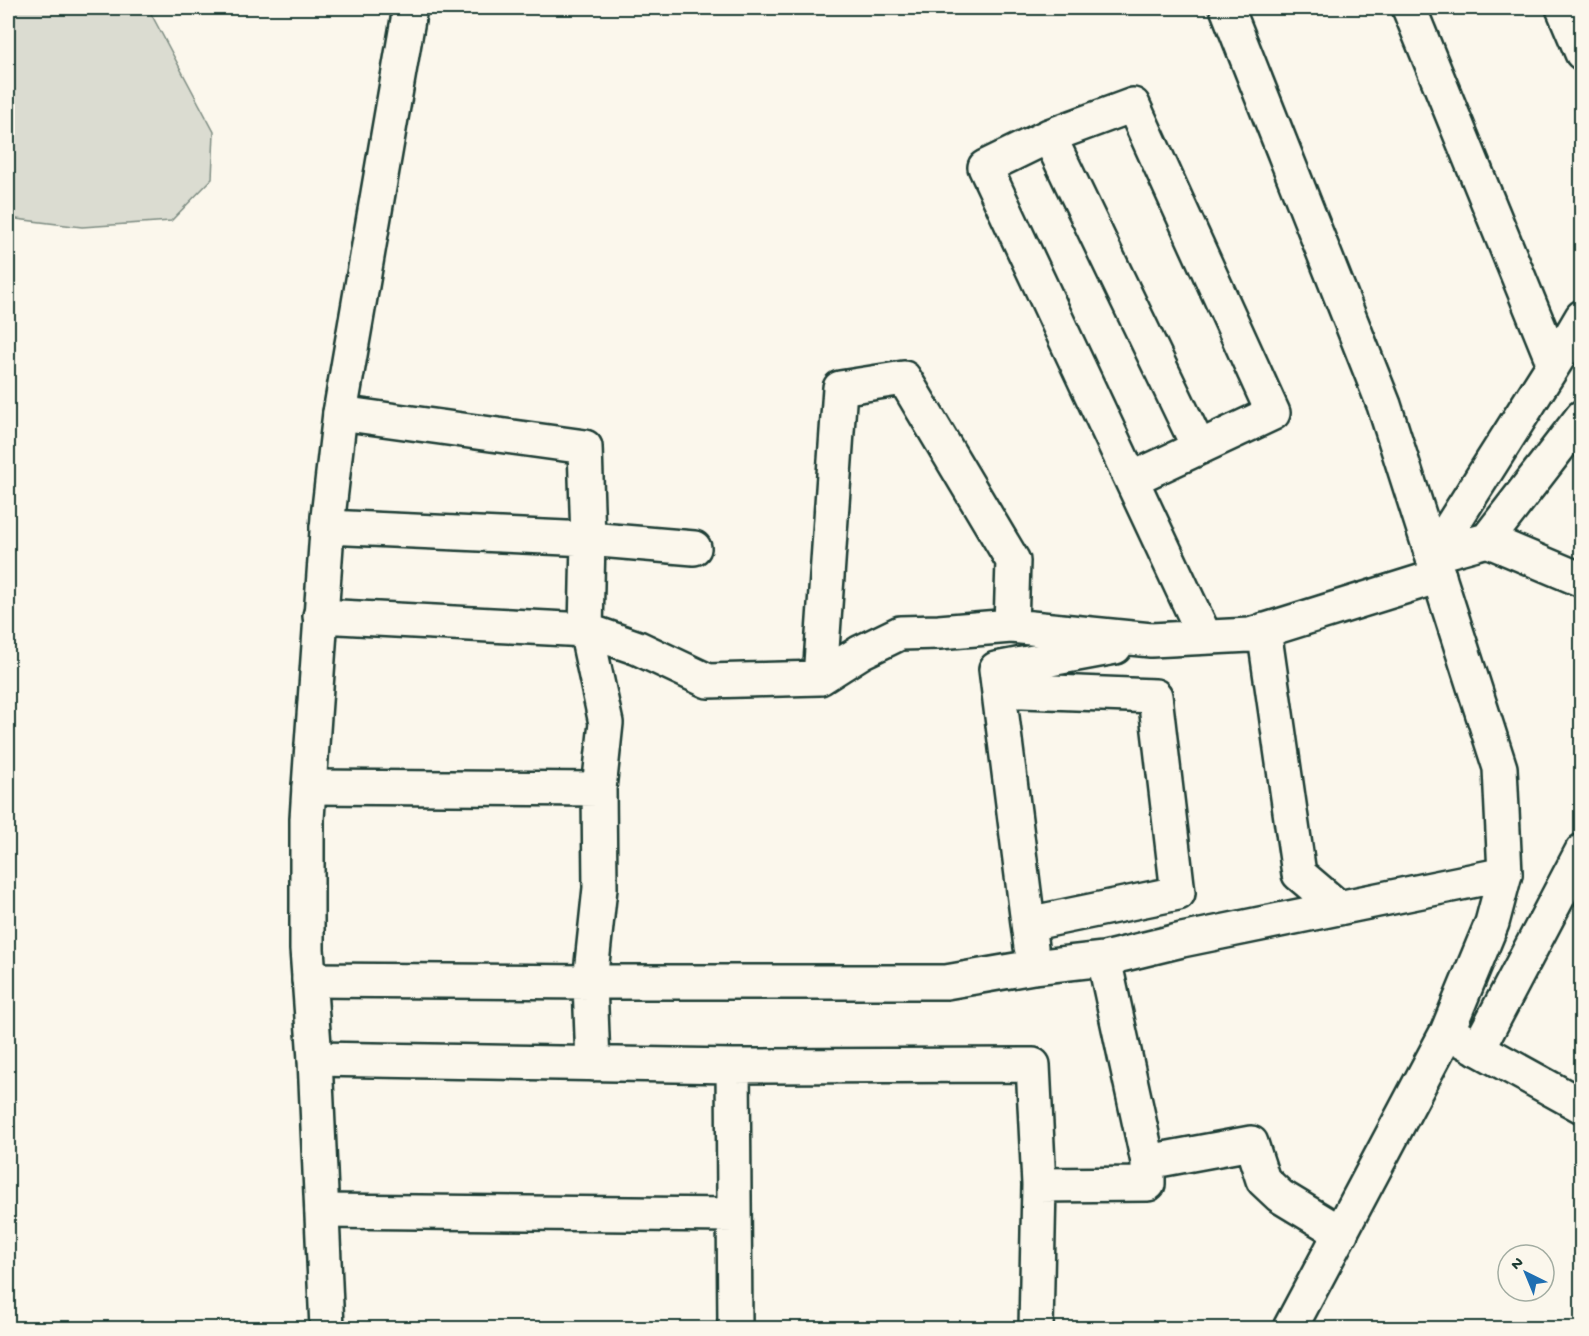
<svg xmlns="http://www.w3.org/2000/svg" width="1589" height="1336" font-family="'Gochi Hand',sans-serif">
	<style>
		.green { fill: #dbdcd1; stroke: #7d8c82; stroke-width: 1.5 }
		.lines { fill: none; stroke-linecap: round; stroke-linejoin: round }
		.minor-casing { stroke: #1f3d34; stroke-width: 38 }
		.tertiary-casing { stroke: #1f3d34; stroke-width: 38 }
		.minor { stroke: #fbf7ec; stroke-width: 33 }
		.tertiary { stroke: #fbf7ec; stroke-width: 33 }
	</style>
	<rect width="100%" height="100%" fill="#fbf7ec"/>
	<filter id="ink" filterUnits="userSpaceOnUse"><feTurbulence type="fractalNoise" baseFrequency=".0167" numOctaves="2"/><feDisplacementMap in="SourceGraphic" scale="12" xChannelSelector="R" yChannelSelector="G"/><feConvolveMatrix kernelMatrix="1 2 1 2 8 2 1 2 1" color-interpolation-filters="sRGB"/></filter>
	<g filter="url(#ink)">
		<path class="green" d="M8,8H148L214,132L212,179L171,221L82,227L8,218Z"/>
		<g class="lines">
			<g class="minor-casing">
				<path id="minor" d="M1409,8L1554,364
					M1563,8L1582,53
					M1049,136L1199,448
					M340,413L585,447L588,539L586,630L606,723L599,789L600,888L590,982L593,1064
					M1132,479L1273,413L1133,105L1049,136L985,167L1205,637
					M327,527L588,539L694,548
					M1487,540L1582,417
					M1433,555L1559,356L1582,317
					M1433,555L1487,540L1582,580
					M320,616L586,630L638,648L708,681L820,678L861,652L900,633L939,632L1011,626L1151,640L1250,635L1439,576
					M1264,630L1299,874L1339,908
					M820,678L840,388L904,378L1013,561L1011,626
					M999,690L1155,696L1178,893L1028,924
					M309,787L599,789
					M1031,947L996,669L1115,647
					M1104,959L1148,1162
					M309,980L590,982H946L1033,967L1104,959L1182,940L1505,874
					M1459,1038L1582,1106
					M1478,1049L1582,851
					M315,1059L733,1066L1033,1065L1039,1185L1036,1328
					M733,1066L735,1328
					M1039,1185L1148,1184V1162L1251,1143L1263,1180L1280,1196L1341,1233
					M322,1211L734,1215"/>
			</g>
			<g class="tertiary-casing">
				<path id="tertiary" d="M1227,8L1384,405L1500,768L1505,874L1492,923L1447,1032L1290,1328
					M327,1328L315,1059L307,949V819L309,787L328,517L340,413L410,8"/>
			</g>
			<use href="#minor" class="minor"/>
			<use href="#tertiary" class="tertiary"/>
		</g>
	</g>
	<rect width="1589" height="1336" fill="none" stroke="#fbf7ec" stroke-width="30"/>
	<rect x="15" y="15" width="1559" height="1306" fill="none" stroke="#1f3d34" stroke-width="2" filter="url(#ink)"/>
	<g transform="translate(1526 1273) rotate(317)"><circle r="28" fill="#fbf7ec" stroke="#a3ada2" stroke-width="1.5"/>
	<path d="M0-4.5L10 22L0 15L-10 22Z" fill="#1f6fb2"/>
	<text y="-9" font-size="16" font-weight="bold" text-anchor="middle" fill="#1f3d34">N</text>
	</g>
</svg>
